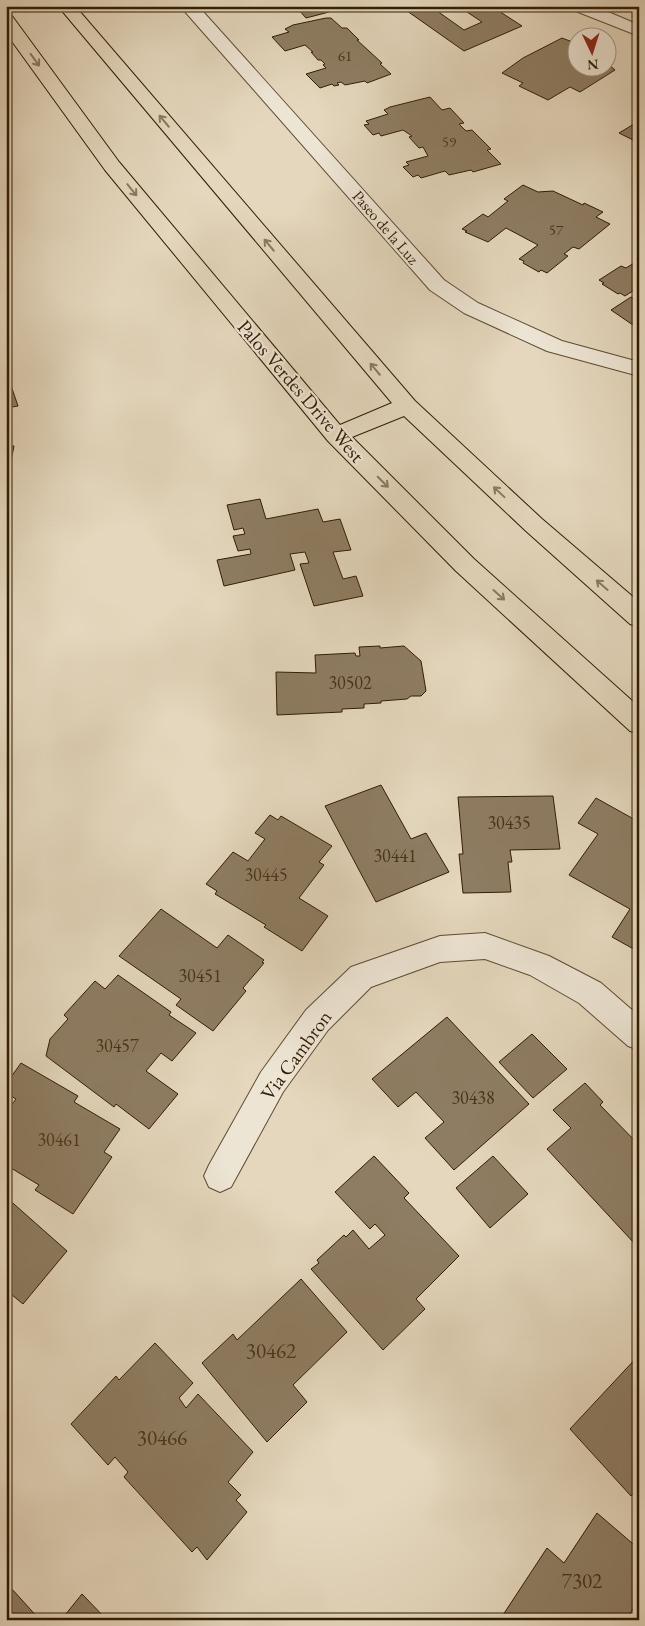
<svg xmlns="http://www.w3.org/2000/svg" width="645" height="1626" font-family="'EB Garamond',serif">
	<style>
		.building { fill: #8e7d63; stroke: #301c02 }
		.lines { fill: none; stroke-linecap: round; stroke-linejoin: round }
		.minor-casing { stroke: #5d4b31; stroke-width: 2 }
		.major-casing { stroke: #301c02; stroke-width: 2 }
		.minor { fill: #ede5d4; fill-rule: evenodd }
		.major { fill: #e4d7bd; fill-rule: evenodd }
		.oneway { stroke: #8a7a60 }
		.labels { text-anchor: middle; stroke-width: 4.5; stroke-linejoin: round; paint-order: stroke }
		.far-number-label { font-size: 15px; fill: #48341a }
		.far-street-label { font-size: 16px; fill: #301c02; stroke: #ede5d4 }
		.number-label { font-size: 18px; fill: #48341a }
		.street-label { font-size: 20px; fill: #301c02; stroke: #ede5d4 }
		.near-number-label { font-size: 21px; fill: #48341a }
	</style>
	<rect width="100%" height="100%" fill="#e4d7bd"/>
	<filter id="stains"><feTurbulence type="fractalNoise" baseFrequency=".004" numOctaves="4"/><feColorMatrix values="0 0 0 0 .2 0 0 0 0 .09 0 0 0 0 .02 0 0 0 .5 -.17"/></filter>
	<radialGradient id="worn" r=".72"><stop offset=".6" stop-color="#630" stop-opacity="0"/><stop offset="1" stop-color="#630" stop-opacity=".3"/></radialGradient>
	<path class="building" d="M307,6H324L329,12L306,18L298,9Z
		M400,6H430L464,30L482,22L458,6H491L522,26L464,51Z
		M326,18H331L342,28H347L359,40H357L382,63L380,64L391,74L367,83L365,81L345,85L341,82L337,83L339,85L334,86L332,84L320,88L306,74L326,68L323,65L325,64L321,60H318L311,52H313L305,45L285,51L272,37L289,32L285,29L293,25Z
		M562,38L578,44V68H608V64L615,70L580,92L570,87L548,100L519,86L523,83L502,73L523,58Z
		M430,97L442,110L450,108L464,123L459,124L466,131L472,130L491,149L487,150L501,164L473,172L471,170L449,175L445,171L421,178L418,175L413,177L403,167L409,165L406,162L428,156L423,147L419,148L409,137L412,136L403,130L381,136L379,133L373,135L364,125L369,124L366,121L388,114L384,110L390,107Z
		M639,121V143L619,133Z
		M523,185L538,192L553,191L583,205L584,203L603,212L596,217L610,224L579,249L573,247L564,254L568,256L547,273L541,270L539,272L523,263L524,261L519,259L538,245L506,228L488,242L465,232L467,231L462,229L483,214L488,217L508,201L504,199Z
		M639,260V287L625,296L620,293L618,294L602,284L604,283L599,280L621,266L626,268Z
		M631,297L639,302V321L633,325L611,310Z
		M6,371L18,406L6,408Z
		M6,446H14L6,487Z
		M260,499L266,519L318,509L323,522L340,519L351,550L333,552L343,579L356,576L363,596L314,606L300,564L309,563L305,552L290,554L295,570L224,586L217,560L251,554L250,549L238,551L233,536L245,534L243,528L234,530L227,505Z
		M380,646V648L404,646L421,661L426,691L421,696H411L407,699L381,701V703L364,704V708L342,709V712L277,715L276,672L316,673L315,655L355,653L356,656H360L359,647Z
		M381,785L411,839L426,833L449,872L376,902L325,806Z
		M553,796L560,849L510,850L512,862H508L511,892L463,893L459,854H463L458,797Z
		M596,798L639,822V833L633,842L639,846V952L612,937L630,909L569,875L598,834L578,823Z
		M270,815L278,820L281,816L332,846L319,862L324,865L299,898L328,916L302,951L264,927L266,925L215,894L217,891L206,884L233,852L248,861L265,839L255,833Z
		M161,909L217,948L228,935L264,960L262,962L264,963L243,988L246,991L213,1031L176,1005L181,999L119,956Z
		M118,975L171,1012L169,1015L196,1033L172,1061L161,1053L146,1071L178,1094L149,1129L116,1104L114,1107L46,1056L50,1039L68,1019L64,1015L95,981L105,989Z
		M447,1017L529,1104L454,1170L425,1138L444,1122L416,1092L398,1107L372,1079Z
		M532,1034L567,1069L533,1098L499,1062Z
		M21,1063L78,1096L74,1102L120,1129L104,1152L112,1157L73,1214L35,1190L39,1185L6,1165V1112L16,1099L6,1093V1084Z
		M585,1083L603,1102L600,1105L639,1145V1239L634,1243L547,1149L571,1128L553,1110Z
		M374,1156L409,1193L404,1198L459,1256L416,1299L425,1309L383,1350L311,1269L319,1263L317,1260L344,1235L346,1237L353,1230L369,1249L385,1235L375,1224L370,1229L335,1192Z
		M493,1156L528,1194L490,1228L456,1188Z
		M6,1197L67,1251L23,1304L6,1290Z
		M301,1279L347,1332L293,1385L307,1402L267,1442L202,1363L233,1334L237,1340Z
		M155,1343L193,1383L179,1398L186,1408L198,1394L253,1452L228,1482L241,1495L236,1500L247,1512L207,1560L197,1547L192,1552L124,1477L128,1472L115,1457L108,1465L71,1424L116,1376L119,1380Z
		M639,1355V1487L631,1496L570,1429Z
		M597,1513L639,1549V1599L628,1617L632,1620H502L501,1618L547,1548L564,1563Z
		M11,1588L40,1620H6V1594Z
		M82,1594L107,1620H61Z"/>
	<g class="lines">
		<g class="minor-casing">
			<path id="minor" d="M180,6H198L444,280L478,303L562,341L639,362V376L547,351L464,313L430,290Z
				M571,6H594L639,25V36L573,10Z
				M485,933L549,956L601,983L639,1016V1050L628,1046L579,1003L530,975L485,959L440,962L371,987L328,1030L283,1092L231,1187L220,1192L209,1187L204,1176L209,1165L261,1072L306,1010L351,967L440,936Z"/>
		</g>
		<g class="major-casing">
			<path id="major" d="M58,6H75L415,401L542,519L639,602V627L630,624L526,531L404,416L352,437L474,559L639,707V734L630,731L456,571L328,441L105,170L6,33V15L12,16L119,162L340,425L392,403Z"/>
		</g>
		<use href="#minor" class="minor"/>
		<use href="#major" class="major"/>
	</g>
	<defs><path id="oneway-shaft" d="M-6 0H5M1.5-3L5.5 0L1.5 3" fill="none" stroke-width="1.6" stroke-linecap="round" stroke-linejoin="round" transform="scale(1.25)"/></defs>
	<g class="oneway">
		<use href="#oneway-shaft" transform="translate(35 60) rotate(54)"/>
		<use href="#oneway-shaft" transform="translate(164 121) rotate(-130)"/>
		<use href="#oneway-shaft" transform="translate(132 190) rotate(51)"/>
		<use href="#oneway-shaft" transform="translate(269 245) rotate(-130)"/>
		<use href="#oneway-shaft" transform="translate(375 369) rotate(-130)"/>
		<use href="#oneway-shaft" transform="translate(383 482) rotate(45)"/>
		<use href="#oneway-shaft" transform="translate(499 492) rotate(-137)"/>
		<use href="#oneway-shaft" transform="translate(602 585) rotate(-139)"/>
		<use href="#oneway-shaft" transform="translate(499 595) rotate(42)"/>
	</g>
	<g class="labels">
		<g class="far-number-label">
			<text x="345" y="61">61</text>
			<text x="449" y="147">59</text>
			<text x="556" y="235">57</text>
		</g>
		<g class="far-street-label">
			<text transform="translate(386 227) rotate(49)" y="6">Paseo de la Luz</text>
		</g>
		<g class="number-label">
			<text x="350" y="689">30502</text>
			<text x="509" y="829">30435</text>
			<text x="395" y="862">30441</text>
			<text x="266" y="881">30445</text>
			<text x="200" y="982">30451</text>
			<text x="117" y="1052">30457</text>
			<text x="473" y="1104">30438</text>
			<text x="59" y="1146">30461</text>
		</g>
		<g class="street-label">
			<text transform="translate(301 391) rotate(49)" y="7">Palos Verdes Drive West</text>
			<text transform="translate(296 1055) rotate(-54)" y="7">Via Cambron</text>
		</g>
		<g class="near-number-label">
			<text x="271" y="1358">30462</text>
			<text x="162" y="1445">30466</text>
			<text x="582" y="1588">7302</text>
		</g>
	</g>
	<rect width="645" height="1626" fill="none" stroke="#e4d7bd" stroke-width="25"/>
	<rect x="8" y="8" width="630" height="1611" fill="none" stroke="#301c02" stroke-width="2.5"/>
	<rect x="12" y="12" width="620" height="1601" fill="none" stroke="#301c02"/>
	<g transform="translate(592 52) rotate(176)"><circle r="24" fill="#ede5d4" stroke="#a19580"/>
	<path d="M0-4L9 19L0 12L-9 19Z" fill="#8f2418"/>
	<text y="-8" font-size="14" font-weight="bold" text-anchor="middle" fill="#301c02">N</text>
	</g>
	<rect width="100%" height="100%" filter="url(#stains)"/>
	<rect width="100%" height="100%" fill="url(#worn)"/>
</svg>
